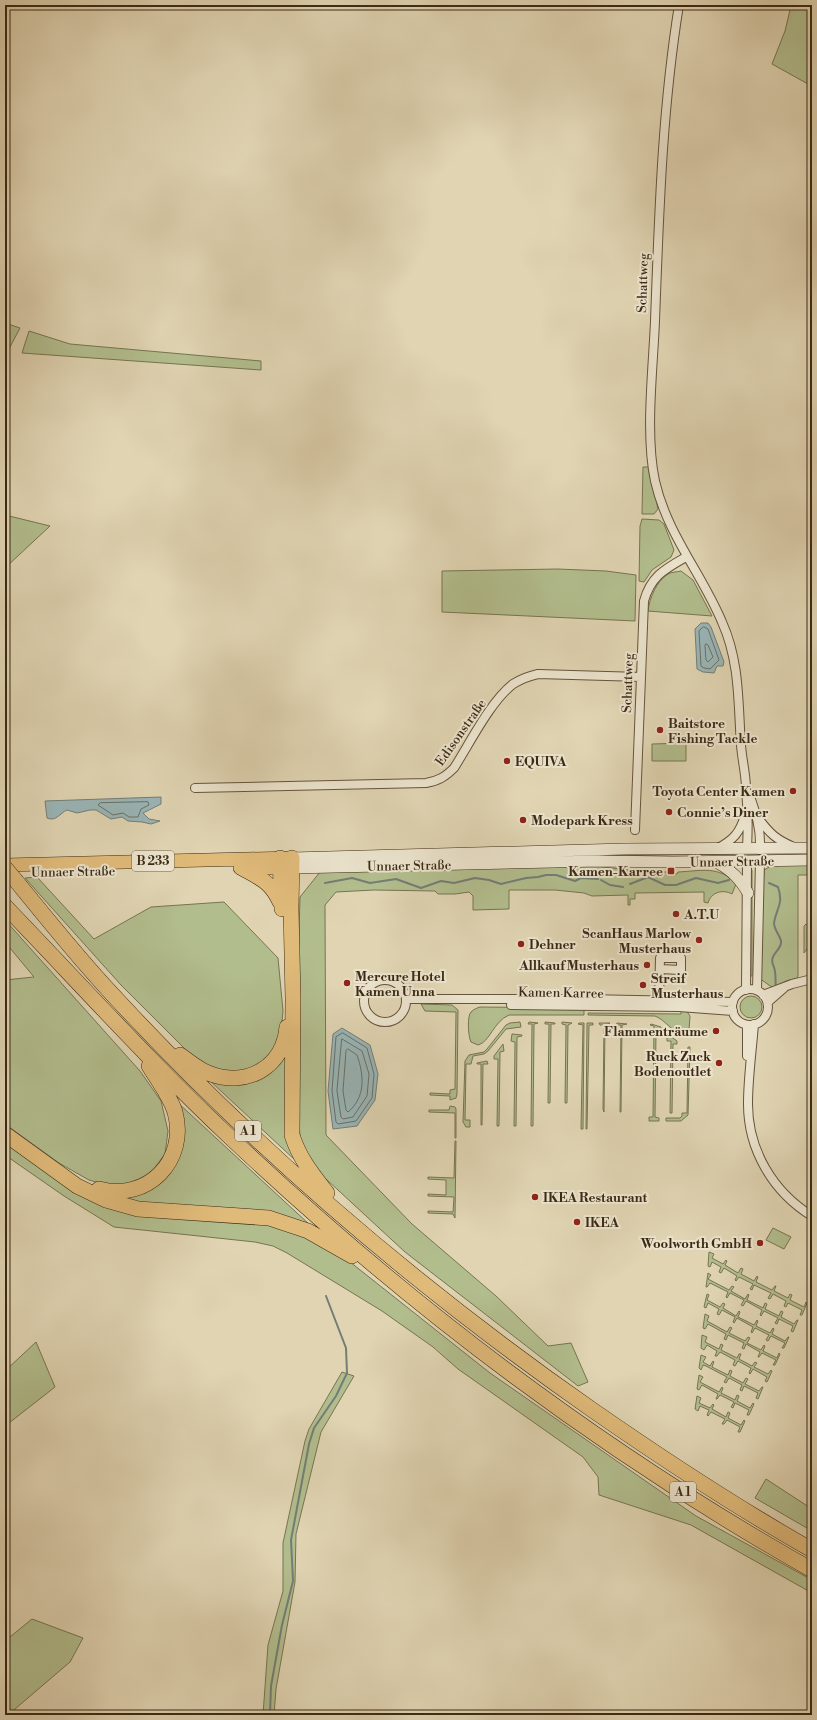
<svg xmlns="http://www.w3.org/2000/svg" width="817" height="1720" font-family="'Libre Bodoni',serif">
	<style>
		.green { fill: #b2bd8d; stroke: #777451 }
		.water { fill: #99b5b7; stroke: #747d76 }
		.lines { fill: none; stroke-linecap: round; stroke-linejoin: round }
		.shore { stroke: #6a7066; stroke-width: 1 }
		.stream { stroke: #747d76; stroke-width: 2 }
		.street-casing { stroke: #65543c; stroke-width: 10 }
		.secondary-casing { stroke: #3c2a15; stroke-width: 12 }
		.primary-casing { stroke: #3c2a15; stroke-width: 14 }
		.highway-casing { stroke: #3c2a15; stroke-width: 16 }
		.street { stroke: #ebe3cd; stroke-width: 8 }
		.secondary { stroke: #ebe3cd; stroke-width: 11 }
		.primary { stroke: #e0ba79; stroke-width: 13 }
		.highway { stroke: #e0ba79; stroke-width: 15 }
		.highway-bridge-casing { stroke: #3c2a15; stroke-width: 16; stroke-linecap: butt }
		.highway-bridge { stroke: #e0ba79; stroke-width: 15 }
		.poi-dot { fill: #8f2418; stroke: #ebe3cd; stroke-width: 1.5 }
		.labels { text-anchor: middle; stroke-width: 4; stroke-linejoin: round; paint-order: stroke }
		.shield { fill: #ebe3cd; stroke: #70624c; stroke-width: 1 }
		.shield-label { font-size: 12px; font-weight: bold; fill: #3c2a15 }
		.street-label { font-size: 13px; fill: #3c2a15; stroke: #ebe3cd }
		.poi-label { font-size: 13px; font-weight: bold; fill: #3c2a15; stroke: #ebe3cd; text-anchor: start }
	</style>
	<rect width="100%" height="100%" fill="#e0d4b2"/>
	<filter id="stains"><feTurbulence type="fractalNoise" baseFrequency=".005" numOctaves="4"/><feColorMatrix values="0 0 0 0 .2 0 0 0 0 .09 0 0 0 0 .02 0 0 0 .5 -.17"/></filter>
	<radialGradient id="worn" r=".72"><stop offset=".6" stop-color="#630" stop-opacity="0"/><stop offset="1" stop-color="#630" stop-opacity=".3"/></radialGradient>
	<path class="green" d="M774,5H812V74L808,84L772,64L785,31L790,10Z
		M5,323L20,328L10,347L5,365Z
		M29,331L70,344L261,361V370L22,353Z
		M643,467H649L658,509L654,514H642Z
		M5,515L50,526L5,568Z
		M642,519L659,520L664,524L674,550L671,557L652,570L644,582L639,581L640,526Z
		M558,569L606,571L636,575L635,621L442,612V571Z
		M681,571L693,580L712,616L648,611C650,597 656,582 668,574C671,572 677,572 681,571Z
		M686,743V761H652V744Z
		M735,852V854L604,856V854Z
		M812,863V877L807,875H798V976L797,978L786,981L773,988L759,978L764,870L773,865Z
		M595,866L645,872H671L673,874H677L678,872C700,871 720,865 736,884L732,894C723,889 711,892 708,903L704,902V892L635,893V899H630V905H628V895L592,896L584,893L555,890H509V909L473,910V896L469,892L455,894H438L435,891L374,890L336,892L325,905L326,1135L412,1224L496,1296L548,1346L571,1343L588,1382L578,1386L405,1252L312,1166L300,1137L297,1085L298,966L300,897L320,872Z
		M749,870H752V976H749Z
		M37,877L94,939L151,907L224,902L278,958L283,1011L280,1041L265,1062L242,1074L217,1072L193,1057L121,985L25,878Z
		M5,920L140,1071L161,1101L168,1131L165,1154L153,1170L134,1184L113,1187L89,1180L59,1163L5,1124V980L34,977L5,942Z
		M806,924L812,928V942L804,953V926Z
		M740 1007a11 11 0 1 1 22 0a11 11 0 1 1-22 0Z
		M421,1004L452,1005L458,1010L457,1094L456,1098L450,1100V1096L430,1095V1093L450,1094V1090L455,1089L456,1012L425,1011Z
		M480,1007L584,1008V1015H509C493,1022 490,1042 478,1045L471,1042C468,1036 467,1016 471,1012C474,1009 477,1008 480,1007Z
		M681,1010H686L690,1016L689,1030L683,1034C672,1033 666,1020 655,1016L588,1015V1013L681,1014Z
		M520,1022L521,1027L506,1029L488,1051L484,1054L473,1056L471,1064H466L465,1120H470V1127H466L463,1122L465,1061L469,1055L484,1052L487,1049L506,1025L510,1023Z
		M529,1022L538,1023L534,1024L533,1126H531L532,1024H528Z
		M545,1022L555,1023V1024H551L550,1103H548L549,1024H545Z
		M562,1022L572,1023L568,1025L567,1103H565L566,1025L562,1024Z
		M579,1023H584L583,1129H581L583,1025L578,1024Z
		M587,1023H593V1025H589L587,1129H586Z
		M599,1023H610L605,1025L604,1112L603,1109L604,1025H600Z
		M617,1023L627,1024L622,1025L621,1112H620L621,1025H616Z
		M651,1024L661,1027V1031H656L655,1117L659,1118V1121H649V1117H653L654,1026L650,1025Z
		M512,1034L522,1035V1036L517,1037L516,1126H514L515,1042L511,1041Z
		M667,1034L677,1041V1044H673L672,1113H670L671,1041H667Z
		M503,1044L504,1051L500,1052L499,1126H497L498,1059H494V1056Z
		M288,1046L296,1161L208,1079L240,1082Z
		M688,1047H690L688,1115L681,1121H666V1118H680L682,1116V1113H687Z
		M487,1061L488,1064H483L482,1125H481V1064H477V1063Z
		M176,1101L310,1225L142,1204L120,1196L175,1157Z
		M450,1106L455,1107L456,1109V1138H455V1113L429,1112V1110H449Z
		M5,1139L115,1208L268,1224L305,1235L340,1254L490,1373L696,1516L812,1580V1593L691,1525L599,1495L598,1477L583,1457L458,1369L433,1347L382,1311L287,1253L273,1246L255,1242L114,1227L64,1196L5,1155Z
		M455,1141H456L455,1218L453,1214L428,1213V1211L453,1212L454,1197L428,1196V1194L446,1195V1180L428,1179V1177L454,1178Z
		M773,1228L791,1237L784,1249L766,1240Z
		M709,1252L714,1254L712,1258L723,1264L726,1260L727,1261L725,1265L738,1273L741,1268L743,1269L741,1274L754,1281L757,1276L758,1277L756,1282L772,1290L775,1286H776L774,1291L788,1298L790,1294L792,1295L790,1300L804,1307L806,1302L807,1303L802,1315H800L802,1310L788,1303L786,1307L784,1306L786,1301L773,1294L770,1299L768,1298L771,1293L754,1285L752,1290L750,1289L753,1284L739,1277L736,1281L735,1280L737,1276L724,1268L721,1273L719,1272L721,1267L712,1262L710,1267L708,1266Z
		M708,1273L711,1275L708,1279L729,1290L732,1286L734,1287L731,1291L745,1299L748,1294L749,1295L747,1300L763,1308L765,1303L767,1304L765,1309L779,1316L781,1311L783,1312L781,1317L794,1324L797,1320H798L793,1332L791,1331L793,1326L779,1319L777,1324L775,1323L778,1318L764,1311L761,1316L760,1315L762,1310L746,1301L743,1306L741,1305L744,1300L730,1293L727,1298L726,1297L728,1292L710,1283L707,1287H706Z
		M707,1294L709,1295L707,1300L720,1307L723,1303L725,1304L723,1308L736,1316L739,1311L740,1312L738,1317L754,1325L757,1320L758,1321L756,1326L770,1333L773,1328L774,1329L772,1334L785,1341L788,1337H789L784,1348H782L785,1343L771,1336L768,1341L766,1340L769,1335L755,1328L752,1333L751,1332L753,1327L737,1318L734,1323L733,1322L735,1317L722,1310L719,1315L717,1314L719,1309L708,1303L706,1308L704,1307Z
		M705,1314L709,1316L707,1321L727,1332L730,1327L732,1328L729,1333L745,1341L748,1337L750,1338L747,1343L761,1350L764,1345L765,1346L763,1351L777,1358L779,1353L780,1354L775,1365H773L776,1360L762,1353L759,1357H758L760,1352L746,1344L744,1349L742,1348L744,1343L728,1335L726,1340L724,1339L726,1334L708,1324L705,1329L703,1328Z
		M702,1335L707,1337L705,1342L719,1349L721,1344L723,1345L721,1350L737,1358L739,1354H741L739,1359L752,1366L755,1362L757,1363L754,1367L768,1374L771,1370L772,1371L767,1382L765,1381L767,1377L753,1369L750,1374L749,1373L751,1368L738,1361L735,1366L733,1365L735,1360L720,1352L717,1356H715L717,1351L707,1345L704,1350L701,1348Z
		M36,1342L55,1387L9,1423L5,1418V1371Z
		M701,1355L706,1357L703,1362L710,1366L713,1361L714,1362L712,1367L728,1375L730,1370L732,1371L730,1376L743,1383L746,1378L748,1379L745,1384L759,1391L762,1387H763L758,1399L756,1398L758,1393L744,1386L742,1391L740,1390L742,1385L729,1378L726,1383L724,1382L727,1377L706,1366L703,1365L701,1370L699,1368Z
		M342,1372L354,1376L321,1432L296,1534L295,1582L276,1689L274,1715H263L268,1645L283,1591V1543L305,1441L309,1429Z
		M699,1375L703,1377L700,1382L719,1392L722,1387L723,1388L721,1393L735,1400L737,1395L739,1396L737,1401L750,1408L753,1403L754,1404L749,1415H747L749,1410L735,1403L733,1408L731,1407L734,1402L720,1395L717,1399H716L718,1394L702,1385L699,1390L697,1389Z
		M697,1396L701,1398L699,1403L710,1408L713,1404L714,1405L712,1409L726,1417L728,1412L730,1413L728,1418L741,1425L744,1420L745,1421L740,1432H738L740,1427L727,1420L724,1424H722L725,1419L711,1412L708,1416L707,1415L709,1410L700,1406L698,1411L695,1409Z
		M766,1479L812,1509V1531L755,1498Z
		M32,1619L83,1638L70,1662L8,1715H5V1641Z"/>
	<path class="water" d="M701,623H708L711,627L724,662L723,666H717L714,673L703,672L697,669L695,629Z
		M161,797V804L143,813L149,819L160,821L151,824L142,822L128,821L122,817L111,819L96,810H90L77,813L67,810C60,813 56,822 47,818L45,801Z
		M342,1028L370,1045L378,1074L375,1100L357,1126L333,1129L328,1091L333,1034Z"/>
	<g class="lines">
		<path class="shore" d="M704,627L708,629L719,660L710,669L704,668L701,666L699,631Z
			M706,644L708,645L713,657L708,662L706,660L705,646Z
			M148,802L149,805L141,809L138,817H129L123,813L113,815L98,805L100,803Z
			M343,1033L367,1048L374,1074L372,1098L356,1121L338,1124L336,1122L332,1091L336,1037Z
			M342,1039L362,1051L369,1074L367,1096L353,1117L343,1119L341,1117L337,1091Z
			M348,1049L357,1055C364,1075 366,1097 348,1112L346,1110L343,1091L346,1051Z"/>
		<path class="stream" d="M601,880L610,885L623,887
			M325,883L352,878L370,883L396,879L421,888L441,881L454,883L475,878L489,880L501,884L526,878L538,877L546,875H556L575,881L581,878L598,879
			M769,883L778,887C784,905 776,908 774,923C774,930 780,935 781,941C782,948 775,951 773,957C770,963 775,966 775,972C776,977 775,981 776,987
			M630,884L648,877L665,885H676L696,878L718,883L729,880
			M270,1715L271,1686L282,1625L293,1581L291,1540L309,1444L314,1428L336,1396L347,1373L346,1348L326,1296"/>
		<g class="street-casing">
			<path id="street" d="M679,5C662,110 659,215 655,321C653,370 645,434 655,481C667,534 702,574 722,622C740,662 738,703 741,745C742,760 746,774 746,789C748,809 748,829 747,849
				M195,788L426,783C438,781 445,777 454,768C470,743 490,702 513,684C521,679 529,676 538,674L641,677
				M749,794C756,813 761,829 760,850
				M759,819C770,834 777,840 794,847
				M635,830L644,601C651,576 665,569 686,557
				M718,848C733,840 740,833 745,815
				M364 1001a21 21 0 1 1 42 0a21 21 0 1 1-42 0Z
				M732 1007a18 18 0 1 1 36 0a18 18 0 1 1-36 0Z
				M746,990L747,862
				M757,990L760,861
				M763,995L792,984L812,979
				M406,999H586L733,1002
				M768,1002L784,988
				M511,1005L679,1007L733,1011
				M659,1005V1000L660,958H681V970L660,969
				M754,1024C752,1051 748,1077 748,1104C748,1150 773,1192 812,1216
				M747,1025V1056"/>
		</g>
		<g class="secondary-casing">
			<path id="secondary" d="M292,858L625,849L812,848
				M718,863C732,871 740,879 748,893
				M292,868L598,861L673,862L812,860"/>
		</g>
		<g class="primary-casing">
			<path id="primary" d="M5,865L291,858
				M240,868H290"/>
		</g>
		<g class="highway-casing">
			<path id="highway" d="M280,858L282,909
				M292,858L291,908L293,999L292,1135C299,1158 313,1175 327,1193
				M242,868C260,878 271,882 280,902
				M17,882C48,920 79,959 112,994C256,1150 418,1288 591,1409C663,1459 736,1507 812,1550
				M5,906C81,985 153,1065 233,1140C408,1305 603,1452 812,1570
				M180,1055C189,1061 198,1069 208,1073C246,1088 283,1068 287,1027
				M5,1134L77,1186L106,1200L138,1209L269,1218L308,1231L352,1256
				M99,1189C147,1202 188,1161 175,1112C170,1096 158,1081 149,1066"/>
		</g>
		<use href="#street" class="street"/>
		<use href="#secondary" class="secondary"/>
		<use href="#primary" class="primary"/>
		<use href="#highway" class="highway"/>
		<g class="highway-bridge-casing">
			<path id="highway-bridge" d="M5,868L17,882"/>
		</g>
		<use href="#highway-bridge" class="highway-bridge"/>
	</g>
	<g class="poi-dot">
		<circle cx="660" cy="730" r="4"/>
		<circle cx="507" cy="761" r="4"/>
		<circle cx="793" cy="791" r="4"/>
		<circle cx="669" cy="812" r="4"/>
		<circle cx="523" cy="820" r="4"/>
		<rect x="667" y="867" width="8" height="8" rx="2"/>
		<circle cx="676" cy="914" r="4"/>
		<circle cx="699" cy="940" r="4"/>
		<circle cx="521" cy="944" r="4"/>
		<circle cx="647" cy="965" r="4"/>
		<circle cx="347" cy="983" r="4"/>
		<circle cx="643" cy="985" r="4"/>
		<circle cx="716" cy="1031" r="4"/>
		<circle cx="719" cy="1063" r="4"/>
		<circle cx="535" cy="1197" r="4"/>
		<circle cx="577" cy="1222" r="4"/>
		<circle cx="760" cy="1243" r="4"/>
	</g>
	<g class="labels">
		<g class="shield">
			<rect x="132" y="851" width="42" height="20" rx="3"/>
			<rect x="235" y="1121" width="26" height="20" rx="3"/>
			<rect x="670" y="1482" width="26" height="20" rx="3"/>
		</g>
		<g class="shield-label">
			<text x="153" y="865">B 233</text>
			<text x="248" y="1135">A 1</text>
			<text x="683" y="1496">A 1</text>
		</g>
		<g class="street-label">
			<text transform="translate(642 283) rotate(-88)" y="5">Schattweg</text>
			<text transform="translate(627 683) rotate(-88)" y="5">Schattweg</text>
			<text transform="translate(460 732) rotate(-55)" y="5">Edisonstraße</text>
			<text transform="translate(732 861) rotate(-1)" y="5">Unnaer Straße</text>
			<text transform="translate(409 865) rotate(-1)" y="5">Unnaer Straße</text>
			<text transform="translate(73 871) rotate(-1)" y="5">Unnaer Straße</text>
			<text transform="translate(561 992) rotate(1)" y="5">Kamen Karree</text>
		</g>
		<g class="poi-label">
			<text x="668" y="728">Baitstore<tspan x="668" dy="15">Fishing Tackle</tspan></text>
			<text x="515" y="766">EQUIVA</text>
			<text x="785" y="796" text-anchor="end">Toyota Center Kamen</text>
			<text x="677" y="817">Connie’s Diner</text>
			<text x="531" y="825">Modepark Kress</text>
			<text x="663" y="876" text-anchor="end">Kamen-Karree</text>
			<text x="684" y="919">A.T.U</text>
			<text x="691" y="938" text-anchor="end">ScanHaus Marlow<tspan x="691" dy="15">Musterhaus</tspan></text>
			<text x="529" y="949">Dehner</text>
			<text x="639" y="970" text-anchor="end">Allkauf Musterhaus</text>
			<text x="355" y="981">Mercure Hotel<tspan x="355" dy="15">Kamen Unna</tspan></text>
			<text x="651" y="983">Streif<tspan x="651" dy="15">Musterhaus</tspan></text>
			<text x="708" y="1036" text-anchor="end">Flammenträume</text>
			<text x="711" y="1061" text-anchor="end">Ruck Zuck<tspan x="711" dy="15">Bodenoutlet</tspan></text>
			<text x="543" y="1202">IKEA Restaurant</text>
			<text x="585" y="1227">IKEA</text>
			<text x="752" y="1248" text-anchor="end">Woolworth GmbH</text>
		</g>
	</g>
	<rect width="817" height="1720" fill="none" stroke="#e0d4b2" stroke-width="20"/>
	<rect x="6" y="6" width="805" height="1708" fill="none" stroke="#3c2a15" stroke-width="2"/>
	<rect x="10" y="10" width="797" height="1700" fill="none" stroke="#3c2a15"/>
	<rect width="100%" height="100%" filter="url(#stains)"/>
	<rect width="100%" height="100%" fill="url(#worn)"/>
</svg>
